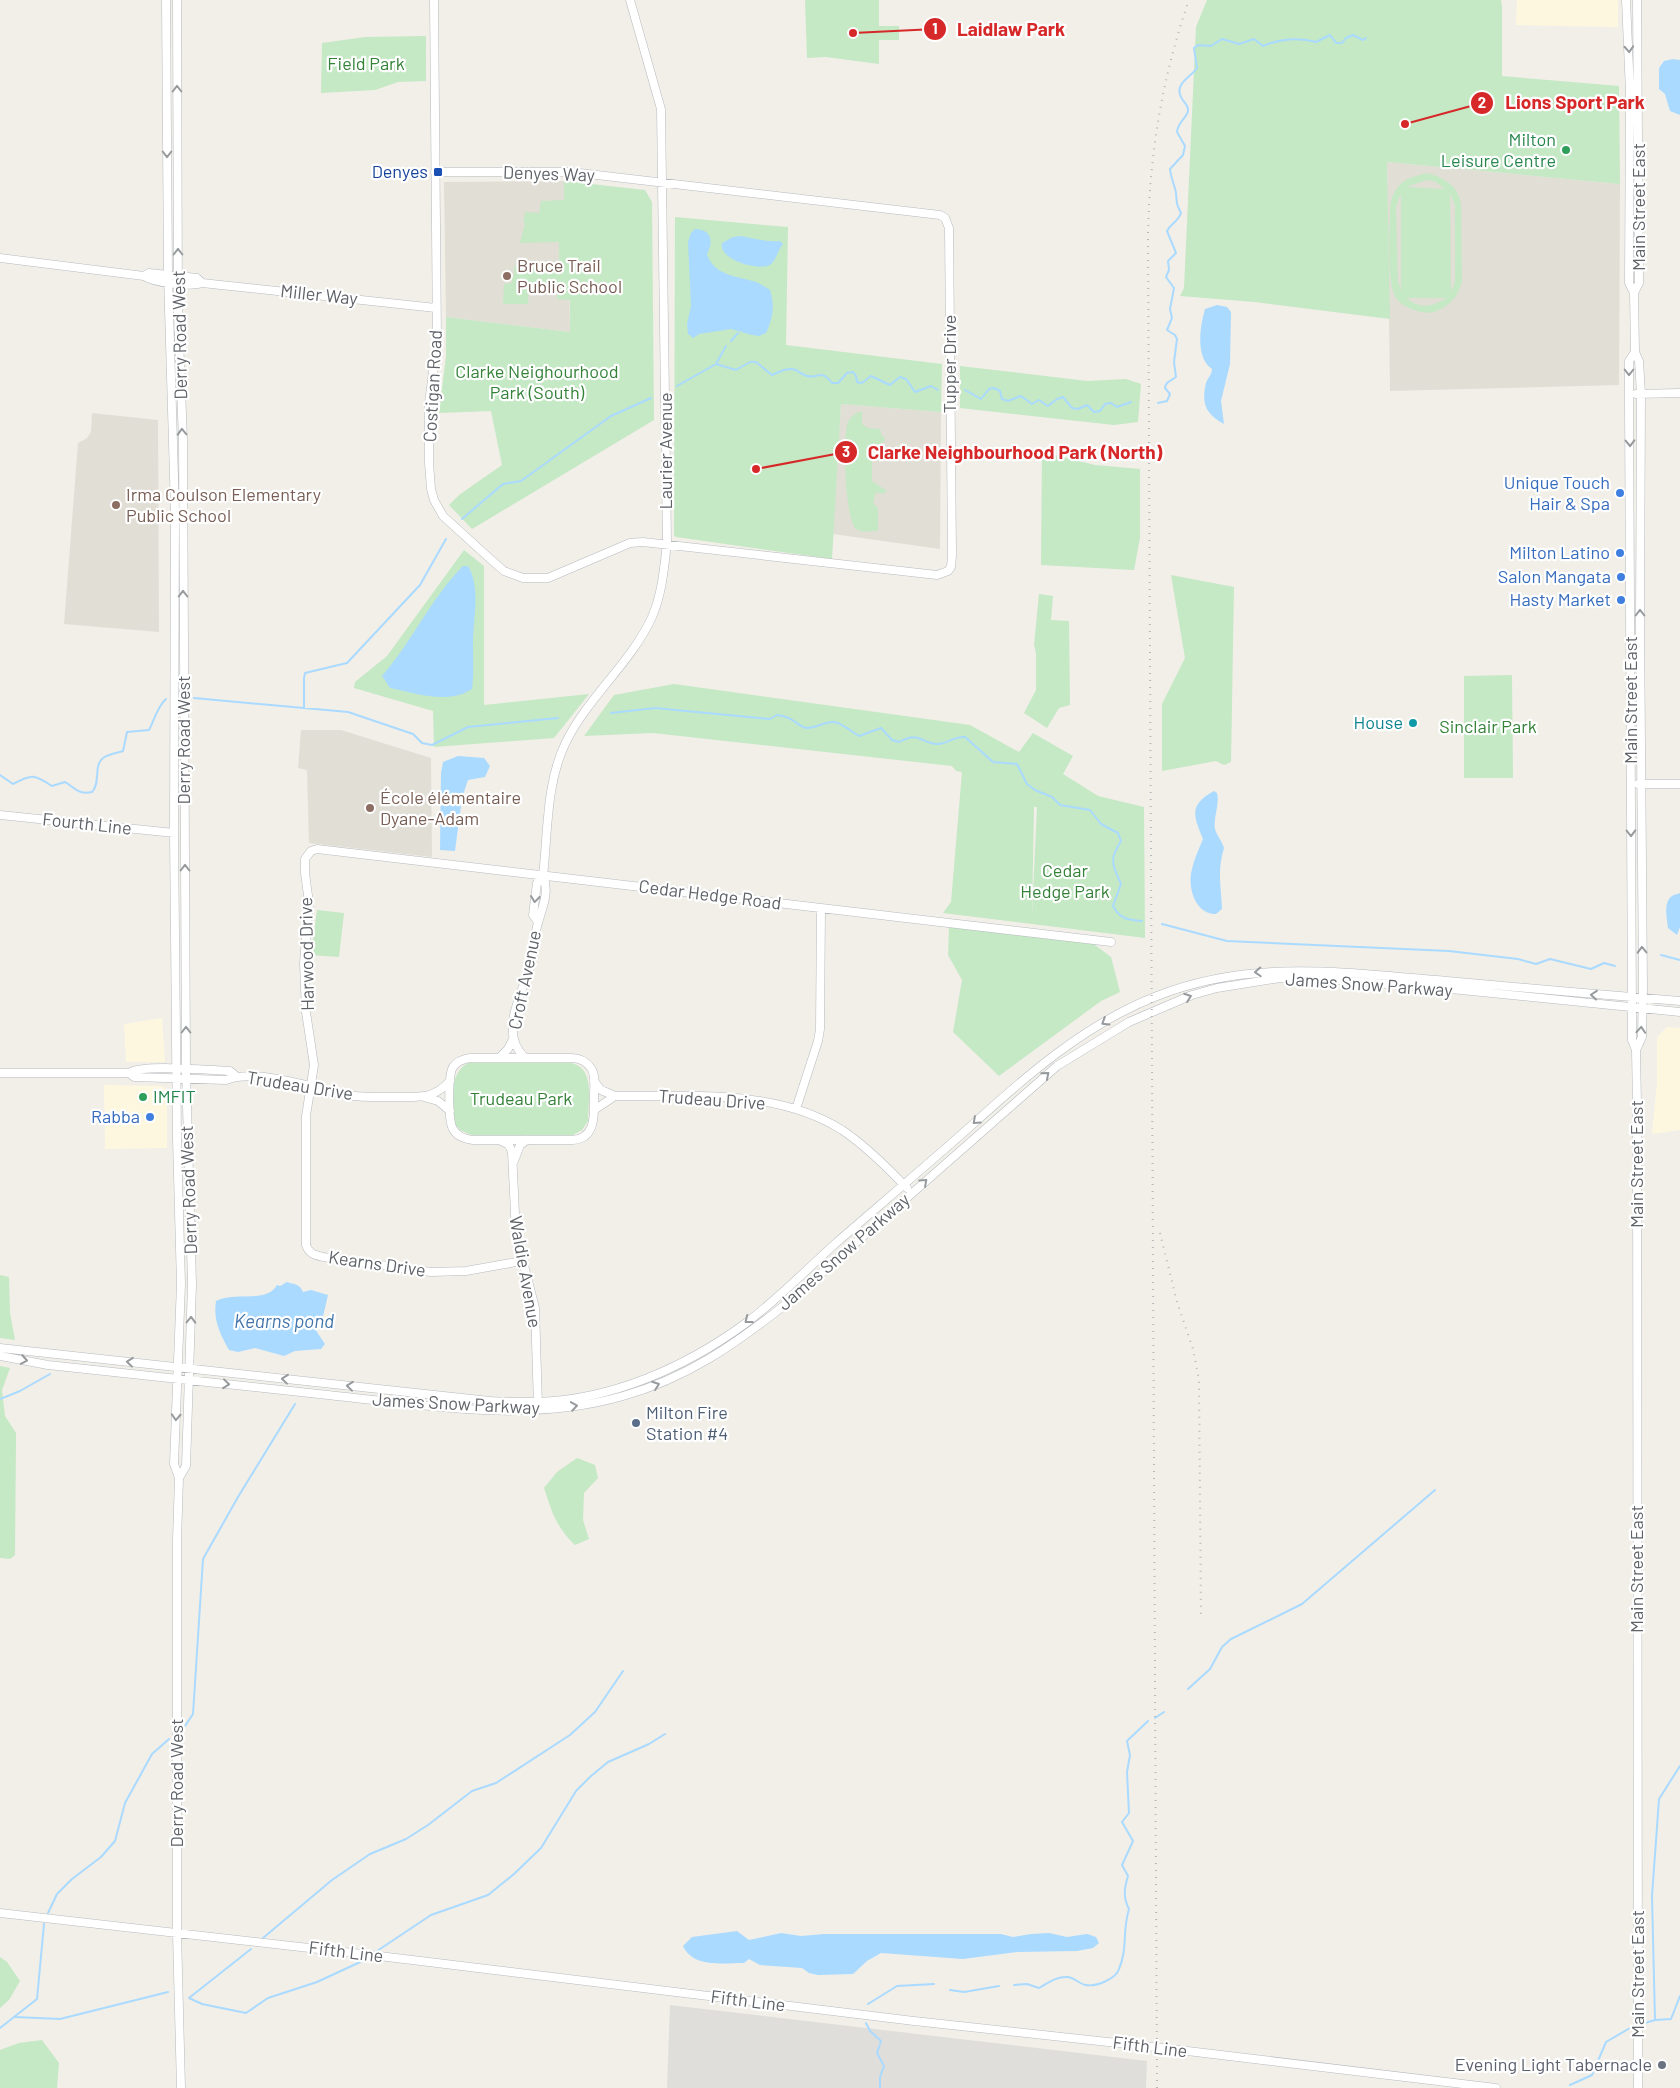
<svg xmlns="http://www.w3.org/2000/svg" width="1680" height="2088" font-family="Barlow,sans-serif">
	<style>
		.commercial { fill: #fef7e0 }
		.industrial { fill: #e0deda }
		.education { fill: #e1ded6 }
		.green { fill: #c5e8c5; fill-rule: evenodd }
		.water { fill: #aadaff }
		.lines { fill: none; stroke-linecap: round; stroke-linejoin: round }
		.stream { stroke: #aadaff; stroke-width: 2 }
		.secondary-casing { stroke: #b6babf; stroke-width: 9 }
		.secondary { stroke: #fff; stroke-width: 8 }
		.rail { stroke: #b6b7b8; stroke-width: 2; stroke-dasharray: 1 6; stroke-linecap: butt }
		.oneway { stroke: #979a9d }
		.leisure-dot { fill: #2e9e5b; stroke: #fff; stroke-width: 2 }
		.transit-dot { fill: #1a4fb4; stroke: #fff; stroke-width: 2 }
		.education-dot { fill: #8d6e63; stroke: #fff; stroke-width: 2 }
		.shop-dot { fill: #3f7fe0; stroke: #fff; stroke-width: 2 }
		.culture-dot { fill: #0f9aa8; stroke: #fff; stroke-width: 2 }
		.service-dot { fill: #5c6f8a; stroke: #fff; stroke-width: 2 }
		.worship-dot { fill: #6b7280; stroke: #fff; stroke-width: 2 }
		.labels { text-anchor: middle; stroke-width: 4.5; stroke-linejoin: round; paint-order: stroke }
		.park-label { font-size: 18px; fill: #348238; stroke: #fff }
		.leisure-label { font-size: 18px; fill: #27864d; stroke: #fff; text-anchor: end }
		.transit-label { font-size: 18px; fill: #164399; stroke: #fff; text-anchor: end }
		.street-label { font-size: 18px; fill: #5f6368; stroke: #fff }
		.education-label { font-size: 18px; fill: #785e54; stroke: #fff; text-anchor: start }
		.shop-label { font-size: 18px; fill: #366cbe; stroke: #fff; text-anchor: end }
		.culture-label { font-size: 18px; fill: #0d838f; stroke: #fff; text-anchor: end }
		.service-label { font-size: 18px; fill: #4e5e75; stroke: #fff; text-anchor: start }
		.worship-label { font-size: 18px; fill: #5b616d; stroke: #fff; text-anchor: end }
		.water-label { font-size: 19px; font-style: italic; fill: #4174aa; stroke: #fff }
		.leader { fill: none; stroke: #d62828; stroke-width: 2 }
		.callout-dot { fill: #d62828; stroke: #fff; stroke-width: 2 }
		.mark-label { font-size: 15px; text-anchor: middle; font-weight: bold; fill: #fff }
		.callout-label { font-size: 19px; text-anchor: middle; font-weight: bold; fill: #d62828; stroke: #fff; stroke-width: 4.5; stroke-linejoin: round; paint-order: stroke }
	</style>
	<rect width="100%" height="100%" fill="#f1efe8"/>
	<path class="commercial" d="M1517,0H1618V27L1516,25Z
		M162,1018L165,1062H126L124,1024Z
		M1667,1027L1680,1028V1130L1652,1134L1657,1083V1037Z
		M104,1085L162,1086L167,1090V1148L105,1149Z"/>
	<path class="industrial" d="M670,2005L1147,2061L1146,2088H667Z"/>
	<path class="education" d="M1387,162L1620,184L1619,385L1390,391Z
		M564,181L569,252L570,332L446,317L444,182Z
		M841,404L941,412L940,549L833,534Z
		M92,413L158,420L159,632L64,624L78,443L87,438L91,432Z
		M301,730H341L431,758L432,857L309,843L307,770L298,768Z"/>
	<path class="green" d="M805,0H879V26H899V40H879V64L826,57L807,58Z
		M1207,0H1501L1502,6V76L1619,86L1620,184L1387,162L1390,319L1255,302L1180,296L1184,288L1196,27Z
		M426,36V81L398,82L375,90L321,93L322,43L365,37Z
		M1427,173C1443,177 1459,186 1461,204L1462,282C1457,298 1450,306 1434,312C1427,314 1419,312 1412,309C1406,307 1400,304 1396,298C1386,283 1390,226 1390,206C1395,183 1405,178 1427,173ZM1427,180L1436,182L1445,189L1406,187ZM1450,194L1455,205V281L1451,292ZM1400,195L1401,196V291L1398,281L1396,207ZM1407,298H1446C1433,307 1418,309 1407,298Z
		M564,181L645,190L652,202L654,420L472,529L449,505L459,495L502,465L491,411L439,413L446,356V317L570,332V300L557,299V283L529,284L528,304H503L504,284L512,283L511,276L514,275V266L559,265V242L520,243L525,223L523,222L525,212L539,213L541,201L564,200Z
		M675,217L788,227L786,345L942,364L941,412L841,404L832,559L676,537L674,535Z
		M960,366L1087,381L1126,379L1141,384L1138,422L1114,425L960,408Z
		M862,411V424L868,428L880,429L882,436L885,438L884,442L872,447V481L887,491L882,494L876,492L873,503L878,508V531C871,531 861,533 856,529C845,519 843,442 847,426C848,418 855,413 862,411Z
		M1042,452L1095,465L1140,469V538L1134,570L1041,565Z
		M464,550L484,566V705L589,694L554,738L434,747L433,711L354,688L355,682L387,656Z
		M1171,575L1234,587L1231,762L1224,765L1216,761L1162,771V704L1185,658Z
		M1039,594L1053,596L1051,620L1069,621L1070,705L1059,708L1047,728L1024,713L1036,690V653L1034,645Z
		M1512,675L1513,778H1464V676Z
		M674,684L970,725L1019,752L1033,733L1073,756L1063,774L1098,796L1144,807L1145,938L943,913L951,902L962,772L956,771L952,766L653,733L584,736L614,695ZM1034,807H1037L1032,916V915Z
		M317,910L344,913L339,957L311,955Z
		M949,927L1091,942L1111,957L1120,992L1101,1001L999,1076L953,1032L962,980L948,955Z
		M468,1063H571C596,1068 588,1102 588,1121L582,1130L573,1135H471L460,1130L455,1124C452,1104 448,1074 468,1063Z
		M0,1275L9,1277L10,1313L15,1340L0,1338Z
		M0,1366L10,1368L2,1390L5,1416L16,1433L15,1555L10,1559L0,1558Z
		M577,1458L595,1465L598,1478L584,1493L583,1520L589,1539L575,1545C556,1527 552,1512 544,1488L557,1472Z
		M0,1957L7,1962L20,1981L9,2000L0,2008Z
		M42,2040L59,2063L57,2088H0V2050L19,2043Z"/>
	<path class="water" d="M1673,59L1680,60V115L1670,111L1665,94L1659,89V68L1664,61Z
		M695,229C711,229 714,241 707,254C714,276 737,276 756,282C761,284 765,287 770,290C775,305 773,319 766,333L759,336L752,335L731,329L699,334L693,338L688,334L687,324L691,306L688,242L691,233Z
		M741,236C755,239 767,242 780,241L783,244C778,249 777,259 771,264C763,272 718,261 722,243L733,237Z
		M1217,305L1227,307L1231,312L1230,364L1221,401L1224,424C1206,414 1201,404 1206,383C1208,377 1212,375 1212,369C1195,357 1200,327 1205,309Z
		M463,566H468C481,587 473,619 473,643C473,659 474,673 472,689C448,705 415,693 390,688L382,676C412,642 431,598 463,566Z
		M458,756L484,758L490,766L485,777L468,780L462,798L455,851L440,850L441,773L443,762Z
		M1214,791L1217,793C1220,805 1213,817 1215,829C1217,836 1222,841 1224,848C1217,871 1221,886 1222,909L1216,914C1195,914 1187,887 1192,869C1194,859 1199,849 1203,839C1193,815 1189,805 1214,791Z
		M1680,893V927L1677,935L1668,928C1667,919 1663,902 1672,896C1675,894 1678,894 1680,893Z
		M287,1282C295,1285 299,1283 303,1292L311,1290L328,1295L321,1325L315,1329L325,1344L321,1349L295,1351L284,1356L255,1348L238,1352L229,1350C220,1334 213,1320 216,1301C233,1291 267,1304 277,1285L280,1286Z
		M737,1931L749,1940L781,1933L801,1936L824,1934H1001L1013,1937L1031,1934L1049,1933L1067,1937L1087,1934L1096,1937L1099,1943L1093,1948L1077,1951L1017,1952L963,1959L881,1953L867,1961L853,1974L818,1975L809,1973L802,1968L760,1965L749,1959L744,1963C723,1963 693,1968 683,1946L692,1937Z"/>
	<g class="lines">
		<path class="stream" d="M731,341L738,333
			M716,364L736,370L750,362H756L772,375C779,372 788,367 796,370C799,372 803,375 807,376C820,379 820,368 832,383H838L847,373L853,372L856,376L857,382L862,383L871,376L890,385L900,377L906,379L915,392L931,386L938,390
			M677,386L716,364L726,346
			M965,390L981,399L989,389L994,388L1000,391L1002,399L1008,401L1021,396L1032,404L1039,400L1048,406L1057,399L1063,397L1072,408L1078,409L1087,405L1094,412L1100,411L1105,404L1111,403L1117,407L1131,402
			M1158,403L1167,401L1170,394L1165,388C1166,381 1171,381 1176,377L1174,362L1177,339L1175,335L1167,330L1172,318L1170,309L1174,288L1166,277L1169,270L1168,261L1176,253L1167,231C1171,223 1178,222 1181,213C1176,203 1177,204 1176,193C1175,186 1171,179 1170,169L1183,155L1185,146L1177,132C1178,122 1186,119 1188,111C1189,105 1183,102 1181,97C1174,84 1191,77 1197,68L1194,48L1198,45L1211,46L1222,39L1239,44L1254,39L1263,46C1279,39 1299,37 1316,42L1330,35L1336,43H1342L1346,38L1353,35L1363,40L1366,38
			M462,519L503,484L521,481L611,416L651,398
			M194,698L348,712L413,734L422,743L432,745L468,727L558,718
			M304,708V678L305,673L347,663L420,585L446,539
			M611,713L655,708L770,719L777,715C792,717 792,721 803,727C812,731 824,721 834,722C842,723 852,732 859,736L881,728L892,740L899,742C920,730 921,744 938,744C947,744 954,736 965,737L993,762L1017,764L1027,784L1035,790L1052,797L1060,805L1090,810L1101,824L1118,833L1121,841C1109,860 1112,864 1121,884L1113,906C1120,919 1128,920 1142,921
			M0,775L13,784C32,774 34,774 52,786L65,782C75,788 79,795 92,792C101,783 93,766 103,758C108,754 117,753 123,751L127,732L149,730C155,719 157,707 166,699
			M1162,924L1227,941L1449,951L1518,959L1536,964L1550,959L1591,969L1604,963L1615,966
			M1661,955L1680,960
			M0,1399L20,1391L50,1374
			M1188,1689L1210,1669L1222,1647L1231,1639L1302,1604L1435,1490
			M1155,1718L1164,1712
			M185,1726L193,1714L203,1559L238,1497L295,1404
			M48,1913L57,1894L72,1879L101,1857L115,1841L125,1803L152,1754L169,1739
			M263,1938L332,1880L370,1854L406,1839L428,1825L472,1791L496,1783L570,1735L595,1712L623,1671
			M251,1949L189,1998L202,2004L246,2013L268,1998L317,1982L369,1958
			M377,1951L431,1915L488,1895L514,1874L541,1848L576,1791L591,1776L608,1762L649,1744L665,1734
			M1014,1985L1027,1984L1039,1988C1048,1983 1057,1976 1068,1977C1075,1978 1079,1984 1086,1985C1096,1987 1116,1979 1119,1969C1128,1948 1122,1931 1129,1909C1123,1897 1124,1889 1128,1876L1122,1865L1133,1841L1122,1822L1129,1813L1127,1772L1130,1755L1127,1741L1148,1721
			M950,1990L964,1992L999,1986
			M868,2004L897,1986L934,1984
			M15,2017L60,2019L168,1992
			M1655,2020L1652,1896L1659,1799L1680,1766
			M866,2023L870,2031L881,2041L877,2053L884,2066L880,2077V2088
			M1641,2024L1655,2020L1671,2019L1680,1996
			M0,2028L37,1999L44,1924
			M1570,2085L1592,2075L1606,2042L1630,2028"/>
		<g class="secondary-casing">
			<path id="secondary" d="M166,0L168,275L175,510L174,833L177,1139L181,1284L174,1464L179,1478L177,1540V1933L181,2088
				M177,0L178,314L183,440L186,1070L192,1284L186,1466L179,1478
				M434,0L437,340L429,403V463L431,489L434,500L443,516L487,556L504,571L523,578H548L630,543L643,542L937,575L948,571L951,567L952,556L949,228L945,218L940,215L571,172H435
				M1626,0L1630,92L1629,283L1634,293L1635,352L1639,361L1641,394L1640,623L1643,986L1642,1037L1636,1050
				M0,258L144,276C154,283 191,287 202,283L436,308
				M144,276L149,273L197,278L202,283
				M1634,293L1639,283L1637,0
				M1635,352L1629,361V402L1632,1016V1040L1636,1050L1637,1105L1638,2088
				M1636,394L1680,393
				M1638,784H1680
				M0,815L174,833
				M538,922L533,915L537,883L543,876
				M470,1058H571C579,1058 586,1061 591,1068C596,1075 594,1086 594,1095C594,1113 597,1139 572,1140H473C465,1139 457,1137 453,1129C448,1121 448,1075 453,1067C457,1061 463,1059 470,1058Z
				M499,1058L508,1049L513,1039
				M525,1058C496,1030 526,988 533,957C536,946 534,934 538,923C542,908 550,892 543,876C548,832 546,782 566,742C588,697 631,663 652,617C662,594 664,569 667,543L661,109L630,0
				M0,1073H129L134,1077L226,1080C256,1068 315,1088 347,1095C364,1098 383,1097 401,1097C423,1097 434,1098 450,1081
				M129,1073C140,1064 212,1070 230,1071L236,1076
				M594,1081L601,1090L615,1096C690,1097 775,1088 842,1130C866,1146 887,1167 907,1188
				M424,1097L438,1101L450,1111
				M796,1109L818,1041L820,1029L821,908
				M594,1110L615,1096
				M501,1141L509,1145L512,1152L516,1234L535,1308L538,1406
				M514,1161L520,1145L527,1140
				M522,1261L466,1271L431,1272L323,1257C315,1255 309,1254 306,1245V1116L314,1065L306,1012L304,963L309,903L305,873V859L311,851L317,849L1111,942
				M0,1348L490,1401C506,1402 521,1402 537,1402C612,1400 686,1367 746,1323C778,1299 806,1270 836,1243C881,1204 927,1165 972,1125C1027,1075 1087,1023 1157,996C1253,958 1347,973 1447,981C1525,988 1602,995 1680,1001
				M0,1356L48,1365C141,1375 235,1385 328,1395C425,1405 527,1424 623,1396C687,1378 734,1345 786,1304L1057,1066L1129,1022L1192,995L1217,988L1280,978H1311L1451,989L1680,1012
				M0,1913L371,1955L914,2021L1154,2047L1496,2088"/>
		</g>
		<use href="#secondary" class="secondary"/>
		<path class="rail" d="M1160,1233L1177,1302L1193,1349L1199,1380L1201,1618
			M1157,2088L1148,238C1149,157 1162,77 1189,0"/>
	</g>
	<defs><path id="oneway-chevron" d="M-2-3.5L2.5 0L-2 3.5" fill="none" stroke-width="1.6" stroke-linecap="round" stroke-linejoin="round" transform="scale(1.25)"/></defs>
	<g class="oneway">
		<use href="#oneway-chevron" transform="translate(1629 49) rotate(87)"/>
		<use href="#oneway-chevron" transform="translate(177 89) rotate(-90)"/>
		<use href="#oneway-chevron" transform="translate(167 154) rotate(90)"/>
		<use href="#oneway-chevron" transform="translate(178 252) rotate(-90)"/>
		<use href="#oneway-chevron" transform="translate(1629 372) rotate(90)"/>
		<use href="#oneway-chevron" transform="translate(182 432) rotate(-92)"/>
		<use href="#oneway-chevron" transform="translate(1630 443) rotate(89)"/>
		<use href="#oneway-chevron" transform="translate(183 594) rotate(-90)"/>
		<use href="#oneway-chevron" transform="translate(1640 613) rotate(-90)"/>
		<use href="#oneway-chevron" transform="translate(1631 833) rotate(89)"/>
		<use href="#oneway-chevron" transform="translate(185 868) rotate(-90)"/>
		<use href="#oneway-chevron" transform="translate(535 899) rotate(97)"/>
		<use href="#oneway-chevron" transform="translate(1642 950) rotate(-91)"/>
		<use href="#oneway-chevron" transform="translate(1258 972) rotate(177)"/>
		<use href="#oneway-chevron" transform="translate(1594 995) rotate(-175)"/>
		<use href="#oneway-chevron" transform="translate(1188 997) rotate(-20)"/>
		<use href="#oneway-chevron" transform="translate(1105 1022) rotate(148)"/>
		<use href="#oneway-chevron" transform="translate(186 1030) rotate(-90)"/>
		<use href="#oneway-chevron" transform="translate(1641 1030) rotate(-86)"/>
		<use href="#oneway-chevron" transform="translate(1046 1075) rotate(-40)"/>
		<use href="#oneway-chevron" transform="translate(976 1121) rotate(138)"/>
		<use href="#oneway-chevron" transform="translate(924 1182) rotate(-42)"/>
		<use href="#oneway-chevron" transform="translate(191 1320) rotate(-89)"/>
		<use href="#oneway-chevron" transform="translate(748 1320) rotate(142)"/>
		<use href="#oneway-chevron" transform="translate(24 1360) rotate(10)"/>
		<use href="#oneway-chevron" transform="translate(130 1362) rotate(-174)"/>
		<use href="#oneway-chevron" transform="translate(285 1379) rotate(-174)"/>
		<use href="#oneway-chevron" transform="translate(226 1384) rotate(6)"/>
		<use href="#oneway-chevron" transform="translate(656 1385) rotate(-20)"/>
		<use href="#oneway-chevron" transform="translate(350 1386) rotate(-174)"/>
		<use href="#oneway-chevron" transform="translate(574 1406) rotate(-9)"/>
		<use href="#oneway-chevron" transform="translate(176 1417) rotate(93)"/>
	</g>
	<g class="leisure-dot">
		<circle cx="1566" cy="150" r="5"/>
		<circle cx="143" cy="1097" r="5"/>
	</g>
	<rect class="transit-dot" x="433" y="167" width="10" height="10" rx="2.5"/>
	<g class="education-dot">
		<circle cx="507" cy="276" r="5"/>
		<circle cx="116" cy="505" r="5"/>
		<circle cx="370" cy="808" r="5"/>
	</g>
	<g class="shop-dot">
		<circle cx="1620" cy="493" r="5"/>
		<circle cx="1620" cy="553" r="5"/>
		<circle cx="1621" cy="577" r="5"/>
		<circle cx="1621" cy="600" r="5"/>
		<circle cx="150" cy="1117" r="5"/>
	</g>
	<circle class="culture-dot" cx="1413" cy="723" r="5"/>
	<circle class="service-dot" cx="636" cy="1423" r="5"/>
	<circle class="worship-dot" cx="1662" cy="2065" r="5"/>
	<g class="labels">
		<g class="park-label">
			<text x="366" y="70">Field Park</text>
			<text x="537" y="378">Clarke Neighourhood<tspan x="537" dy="21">Park (South)</tspan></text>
			<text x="1488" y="733">Sinclair Park</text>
			<text x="1065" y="877">Cedar<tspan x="1065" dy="21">Hedge Park</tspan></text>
			<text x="521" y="1105">Trudeau Park</text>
		</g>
		<g class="leisure-label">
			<text x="1556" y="146">Milton<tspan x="1556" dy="21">Leisure Centre</tspan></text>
			<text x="153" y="1103" text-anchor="start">IMFIT</text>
		</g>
		<g class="transit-label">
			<text x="428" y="178">Denyes</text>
		</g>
		<g class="street-label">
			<text transform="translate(549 174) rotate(2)" y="6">Denyes Way</text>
			<text transform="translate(1639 207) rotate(-90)" y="6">Main Street East</text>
			<text transform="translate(319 295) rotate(6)" y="6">Miller Way</text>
			<text transform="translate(180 335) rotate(-91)" y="6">Derry Road West</text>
			<text transform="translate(950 364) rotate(-90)" y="6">Tupper Drive</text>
			<text transform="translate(433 386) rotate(-87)" y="6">Costigan Road</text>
			<text transform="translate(666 451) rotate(-90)" y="6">Laurier Avenue</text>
			<text transform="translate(1631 700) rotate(-90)" y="6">Main Street East</text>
			<text transform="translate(184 740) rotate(-90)" y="6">Derry Road West</text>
			<text transform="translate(87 824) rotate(6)" y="6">Fourth Line</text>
			<text transform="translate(710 895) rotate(7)" y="6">Cedar Hedge Road</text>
			<text transform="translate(307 954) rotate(-91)" y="6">Harwood Drive</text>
			<text transform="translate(525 980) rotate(-78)" y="6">Croft Avenue</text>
			<text transform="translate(1369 985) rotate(4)" y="6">James Snow Parkway</text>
			<text transform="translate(300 1086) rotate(9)" y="6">Trudeau Drive</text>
			<text transform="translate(712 1100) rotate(4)" y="6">Trudeau Drive</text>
			<text transform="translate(1637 1164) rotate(-90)" y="6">Main Street East</text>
			<text transform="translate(189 1190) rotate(-92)" y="6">Derry Road West</text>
			<text transform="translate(844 1252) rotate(-41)" y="6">James Snow Parkway</text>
			<text transform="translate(377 1264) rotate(8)" y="6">Kearns Drive</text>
			<text transform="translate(525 1272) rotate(80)" y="6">Waldie Avenue</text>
			<text transform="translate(456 1404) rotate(3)" y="6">James Snow Parkway</text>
			<text transform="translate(1637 1569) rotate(-90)" y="6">Main Street East</text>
			<text transform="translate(177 1783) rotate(-90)" y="6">Derry Road West</text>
			<text transform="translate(346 1952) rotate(7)" y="6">Fifth Line</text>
			<text transform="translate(1638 1974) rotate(-90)" y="6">Main Street East</text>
			<text transform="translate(748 2001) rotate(7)" y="6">Fifth Line</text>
			<text transform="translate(1150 2047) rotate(7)" y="6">Fifth Line</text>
		</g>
		<g class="education-label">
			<text x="517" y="272">Bruce Trail<tspan x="517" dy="21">Public School</tspan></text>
			<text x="126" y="501">Irma Coulson Elementary<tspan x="126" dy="21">Public School</tspan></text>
			<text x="380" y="804">École élémentaire<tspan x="380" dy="21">Dyane-Adam</tspan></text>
		</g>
		<g class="shop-label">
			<text x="1610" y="489">Unique Touch<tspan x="1610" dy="21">Hair &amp; Spa</tspan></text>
			<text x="1610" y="559">Milton Latino</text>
			<text x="1611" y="583">Salon Mangata</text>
			<text x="1611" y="606">Hasty Market</text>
			<text x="140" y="1123">Rabba</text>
		</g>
		<g class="culture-label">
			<text x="1403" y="729">House</text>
		</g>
		<g class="service-label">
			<text x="646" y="1419">Milton Fire<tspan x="646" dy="21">Station #4</tspan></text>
		</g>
		<g class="worship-label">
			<text x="1652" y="2071">Evening Light Tabernacle</text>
		</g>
		<g class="water-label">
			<text x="284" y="1328">Kearns pond</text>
		</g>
	</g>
	<path class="leader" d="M853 33L935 29M1405 124L1482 103M756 469L846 452"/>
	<g class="callout-dot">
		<circle cx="853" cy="33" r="5"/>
		<circle cx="1405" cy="124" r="5"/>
		<circle cx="756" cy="469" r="5"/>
		<circle cx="935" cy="29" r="12"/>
		<circle cx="1482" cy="103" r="12"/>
		<circle cx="846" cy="452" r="12"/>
	</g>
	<g class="mark-label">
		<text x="935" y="34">1</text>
		<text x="1482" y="108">2</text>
		<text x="846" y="457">3</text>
	</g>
	<g class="callout-label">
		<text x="1011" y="36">Laidlaw Park</text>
		<text x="1575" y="109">Lions Sport Park</text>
		<text x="1015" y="459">Clarke Neighbourhood Park (North)</text>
	</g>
</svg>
